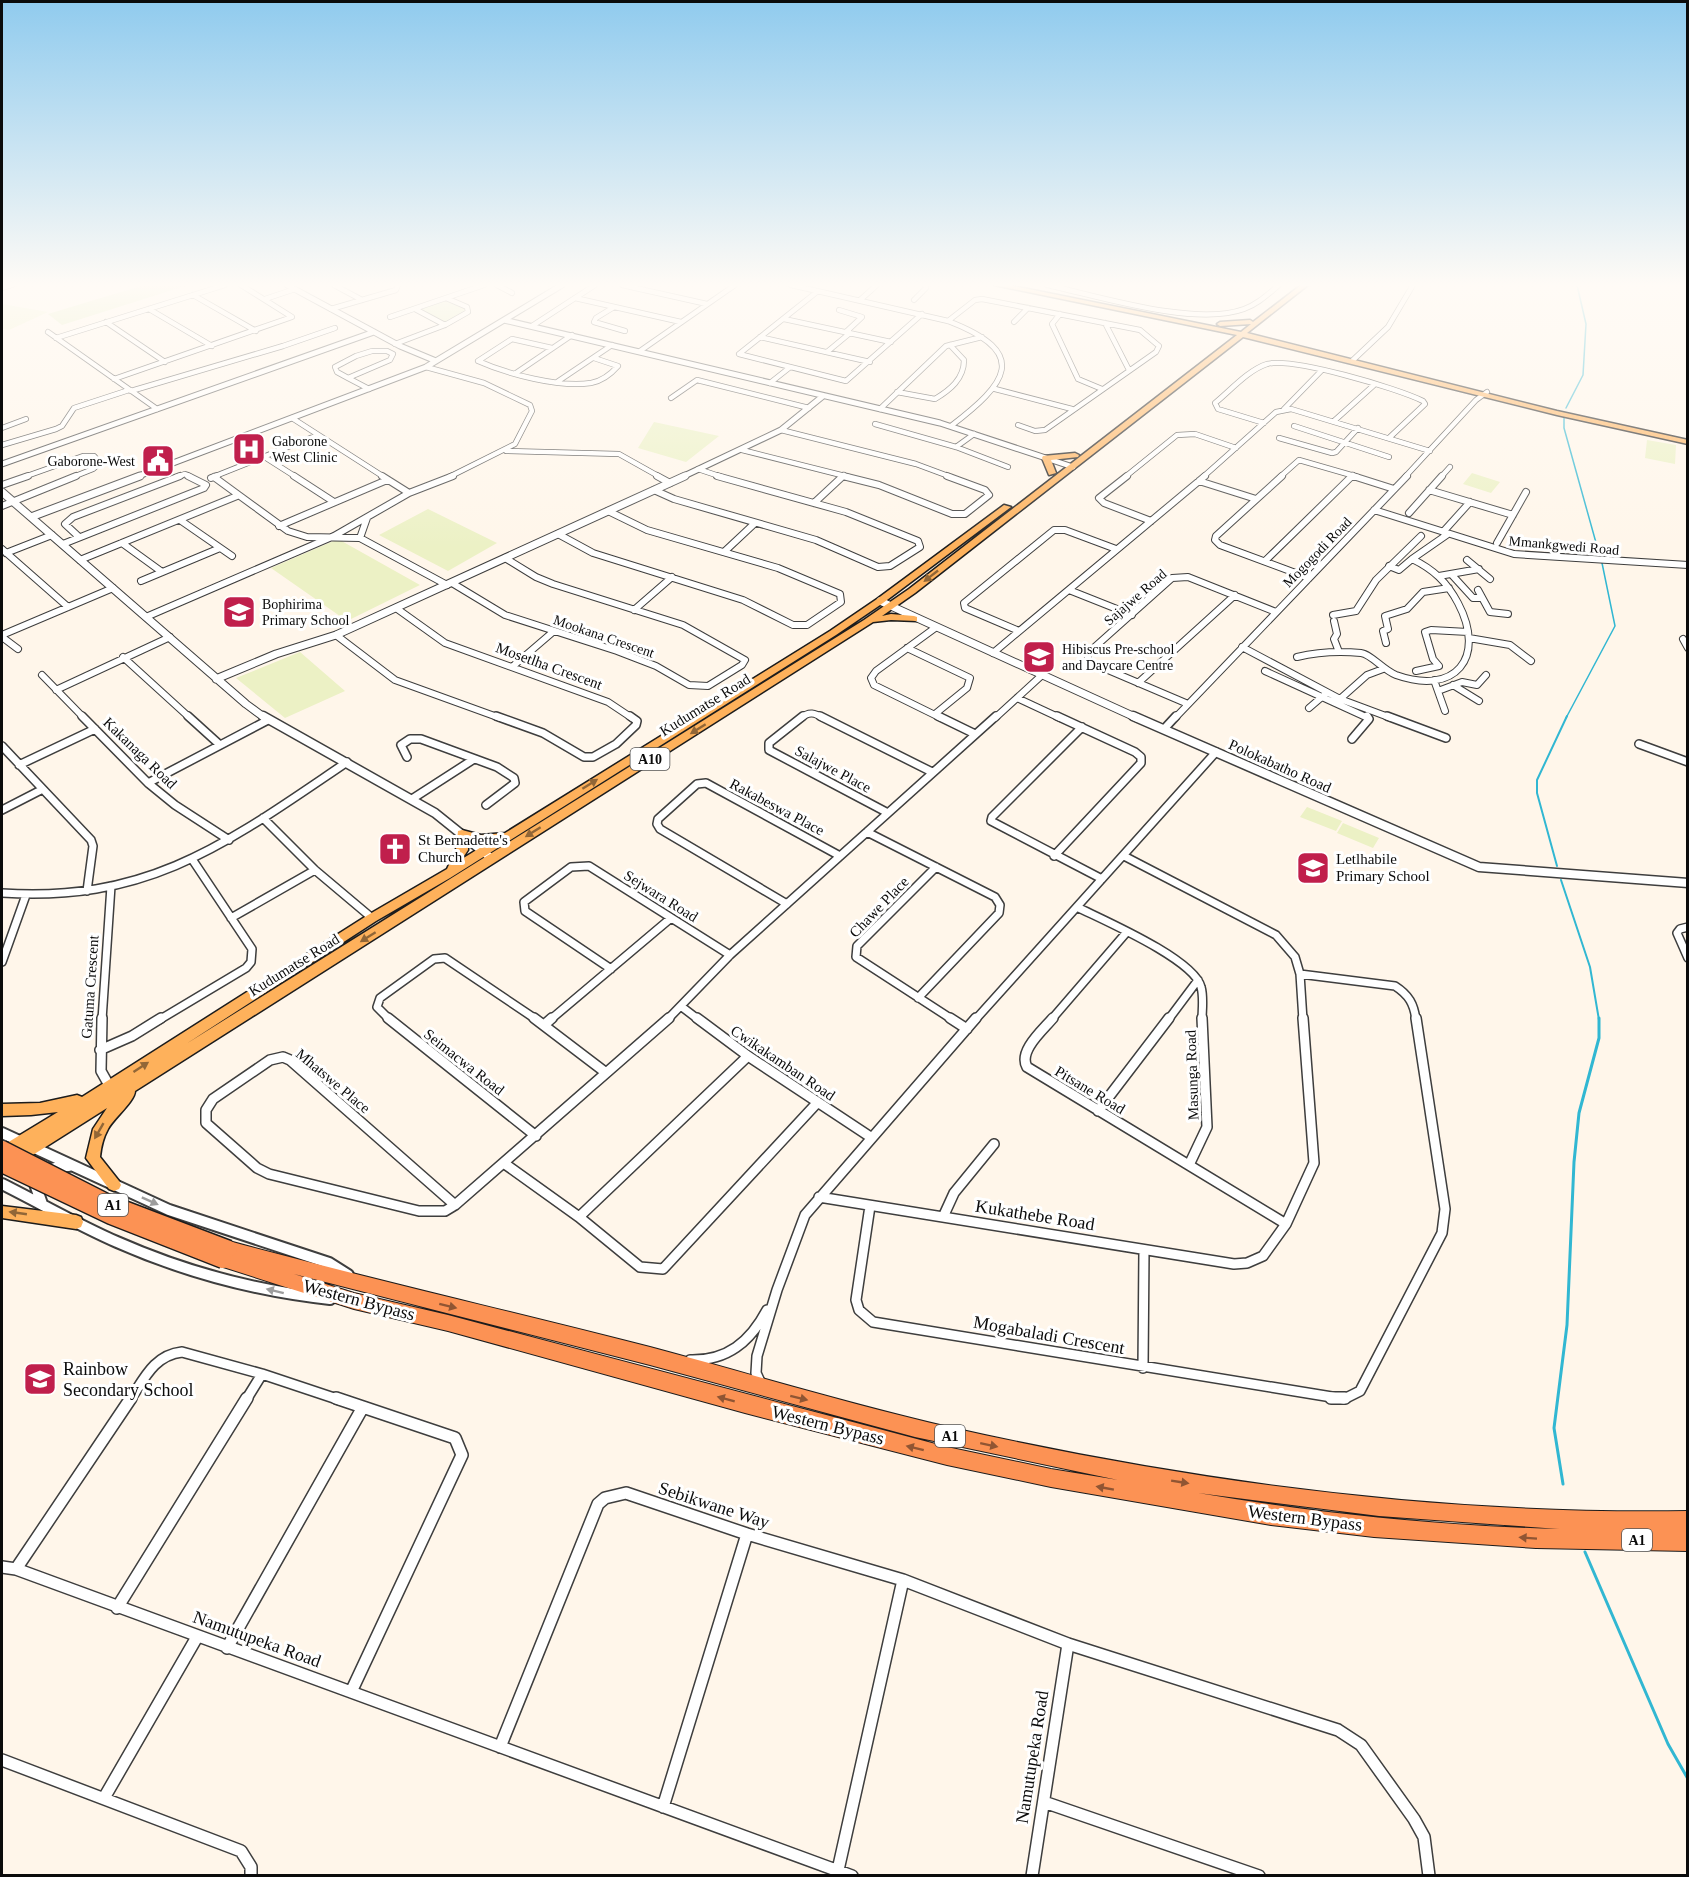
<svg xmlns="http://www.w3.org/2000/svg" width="1689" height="1877" font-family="Georgia,serif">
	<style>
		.green { fill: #dceab3 }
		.pitch { fill: #ecf1c5 }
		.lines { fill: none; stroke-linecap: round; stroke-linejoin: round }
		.stream-far2 { stroke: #31b7d2; stroke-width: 1.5 }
		.stream-far1 { stroke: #31b7d2; stroke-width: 2 }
		.stream { stroke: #31b7d2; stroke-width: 3 }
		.minor-far4-casing { stroke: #3e3e3e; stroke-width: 6 }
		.minor-far3-casing { stroke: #3e3e3e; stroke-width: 8 }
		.minor-far2-casing { stroke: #3e3e3e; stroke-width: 10 }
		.minor-far1-casing { stroke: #3e3e3e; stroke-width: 12 }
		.minor-casing { stroke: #3e3e3e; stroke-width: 14 }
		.tertiary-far3-casing { stroke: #3e3e3e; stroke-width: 7 }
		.tertiary-far2-casing { stroke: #3e3e3e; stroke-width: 9 }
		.tertiary-far1-casing { stroke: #3e3e3e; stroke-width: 11 }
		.tertiary-casing { stroke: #3e3e3e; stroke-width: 14 }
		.primary-casing { stroke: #1c1c1c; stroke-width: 3 }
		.trunk-casing { stroke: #1c1c1c; stroke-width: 2 }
		.minor-far4 { stroke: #fff; stroke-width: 4.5 }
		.minor-far3 { stroke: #fff; stroke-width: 6 }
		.minor-far2 { stroke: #fff; stroke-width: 7 }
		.minor-far1 { stroke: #fff; stroke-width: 9 }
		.minor { stroke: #fff; stroke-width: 11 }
		.tertiary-far3 { stroke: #fff; stroke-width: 5 }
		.tertiary-far2 { stroke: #fff; stroke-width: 7 }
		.tertiary-far1 { stroke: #fff; stroke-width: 8 }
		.tertiary { stroke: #fff; stroke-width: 10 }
		.primary { fill: #feb15b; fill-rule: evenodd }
		.trunk { fill: #fc9254; fill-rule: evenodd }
		.trunk-bridge-casing { stroke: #1c1c1c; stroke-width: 19; stroke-linecap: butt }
		.trunk-bridge { stroke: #fc9254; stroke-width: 16 }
		.oneway { fill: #916637 }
		.oneway2 { fill: #9d9d9d }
		.oneway3 { fill: #905533 }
		.labels { text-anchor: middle; stroke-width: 6; stroke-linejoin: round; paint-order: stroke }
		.far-poi-label { font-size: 14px; fill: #0b0b0b; stroke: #fff; text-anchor: start }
		.far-street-label { font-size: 14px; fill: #0b0b0b; stroke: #fff }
		.shield { fill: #fff; stroke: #545454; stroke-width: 1.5 }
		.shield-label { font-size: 14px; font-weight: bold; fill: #0b0b0b }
		.street-label { font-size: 15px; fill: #0b0b0b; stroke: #fff }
		.poi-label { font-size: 15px; fill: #0b0b0b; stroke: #fff; text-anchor: start }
		.near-street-label { font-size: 18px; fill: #0b0b0b; stroke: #fff }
		.near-poi-label { font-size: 18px; fill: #0b0b0b; stroke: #fff; text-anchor: start }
	</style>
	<rect width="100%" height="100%" fill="#fff6ea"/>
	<path class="green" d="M144,285H188L62,325L48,314Z
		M446,299L465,308V312L445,323L421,309Z"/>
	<path class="pitch" d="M2,304L48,312L9,330L2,329Z
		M654,422L719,436L686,462L638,448Z
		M1647,440L1676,445L1675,464L1645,458Z
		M1472,473L1500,482L1491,493L1463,484Z
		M428,509L497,543L448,571L379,535Z
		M338,539L420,585L347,621L271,568Z
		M300,652L345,691L285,718L236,678Z
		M1307,807L1342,821L1336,831L1300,817Z
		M1343,823L1379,838L1373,848L1337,833Z"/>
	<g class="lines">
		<path class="stream-far2" d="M1566,408L1583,375L1586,324L1577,285
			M1564,417V428L1600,557
			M1566,718L1615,626L1602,563"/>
		<path class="stream-far1" d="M1557,866L1537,793V780L1567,716
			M1561,880L1590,967L1599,1020"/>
		<path class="stream" d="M1563,1484L1554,1428L1567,1325L1574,1162L1579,1113L1599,1038V1018
			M1585,1552L1668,1744L1688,1779"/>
		<g class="minor-far4-casing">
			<path id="minor-far4" d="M334,285L362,300
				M497,285L512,293
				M622,285L707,304
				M791,285L948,321C1032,353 1006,384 951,426
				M1047,285C1098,296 1195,327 1244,309C1258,304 1268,294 1279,285
				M2,288L12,285
				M818,291L739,354L846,381L922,314
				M193,295L256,331
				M575,298L681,322
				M265,299L295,289
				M860,300L877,285
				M914,300L926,288L925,285
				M614,307L596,318L594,322L625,331
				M149,309L212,346
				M331,309L396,290L398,285
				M415,309L445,325
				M839,310L862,317L846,332
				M1060,314L1052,324L1078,379L1102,389
				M390,317L484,285
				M784,319L891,342
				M948,321L975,300L982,299L1140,330L1159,346L1156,352L1045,430L1035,431L1018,425
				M106,322L165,362
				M1014,322L1028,308
				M1105,323L1129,370
				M532,326L595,285
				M48,332L157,409
				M760,337L870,362
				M56,338L225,285
				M395,344L445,325L468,312L467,307L446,298
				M552,348L512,339L478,361C507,374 560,388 591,383C602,381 611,374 618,366L594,358
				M372,351H387L393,354L390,360L348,378L337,372L335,367L356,356Z
				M640,351L735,285
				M827,352L850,333
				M1352,361L1388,327L1413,285
				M426,367L484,383L530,405L532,411L515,444L449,477
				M516,373L572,335
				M348,378L369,389
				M114,379L292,317L241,285
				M557,382L612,345
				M770,383L789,368
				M995,389L1072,409
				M131,391L283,346L335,328
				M897,392L935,399C950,390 964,379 964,360L950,345
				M671,398L697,380L809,408
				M880,409L946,346L982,337
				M1284,409L1322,370
				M292,418L384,477
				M1334,421L1374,385
				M1264,423L1218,409L1215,403C1230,391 1248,370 1267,364C1292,357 1397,388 1423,401L1425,404L1389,438
				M875,424L956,447L1008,467
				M1294,426L1389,457
				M2,428L26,419
				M781,430L916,464L951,477
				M1279,438L1332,453L1336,452L1358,428
				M2,445L56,429L62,426L74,408L129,390
				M956,447L974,434
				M742,450L849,477
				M506,451L619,454L660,477
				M263,456L296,477
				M698,469L722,477
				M24,477L83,456H94L100,463L93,469L73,477
				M176,477L185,474L191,477
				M213,477L318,435
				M842,477L844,475
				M1125,477L1177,435L1195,434L1236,448
				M1203,477L1276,412L1291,409L1430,451
				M1280,477L1299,460L1358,477
				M1351,477L1353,475
				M1405,477L1476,400L1487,392
				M1441,477L1450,467"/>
		</g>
		<g class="minor-far3-casing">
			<path id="minor-far3" d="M294,476L334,502
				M382,476L409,493L453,476
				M657,476L670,483
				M843,476L879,485L952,514H965L989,495L985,490L947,476
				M1127,476L1099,498L1104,503L1151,521
				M1282,476L1216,536L1215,540L1220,545L1309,578
				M1353,476L1394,489
				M214,477L288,531L307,537L360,538L447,585
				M211,478L217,476
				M1199,481L1256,499
				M2,485L28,476
				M654,490L674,499L816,540L878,567L890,566L920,547L918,541L846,512L717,476
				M1429,490L1513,515
				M814,503L843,476
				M2,506L76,476
				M1374,510L1514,554L1688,565
				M1409,513L1442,476
				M180,520L232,556
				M279,526L387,480
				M1443,532L1470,502
				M558,534L593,553L743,600L793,625H807L841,602L840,594L778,568L647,530L608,511
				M79,537L65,524L73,517L180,476
				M360,538L367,518
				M122,543L162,572
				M1497,543L1526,492
				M63,544L204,488L206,485L188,476
				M2,549L68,607
				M724,552L755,523
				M6,553L52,535
				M1412,559L1448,534
				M80,560L237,496
				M1467,560L1490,579
				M1265,561L1352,476
				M1452,575L1473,598H1482
				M1439,576L1479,569
				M141,581L220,548
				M452,583L505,615L617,651L656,666L689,685L708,686L742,665L745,660L683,625L553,584L536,577L505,558
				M1069,590L1132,615
				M1478,590L1490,612L1508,614
				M396,608L445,643L608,702L632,718
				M634,610L672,577
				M1333,615L1356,611L1376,580L1421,536
				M146,617L334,536L409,493
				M1334,621L1337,634L1334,639L1339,652
				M935,628L876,671L871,678L874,685L941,718
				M1019,631L965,608L964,603L1054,530H1065L1116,549
				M2,635L113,588
				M336,635L395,680L500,718
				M2,637L18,649
				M1469,638L1510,645L1531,661
				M1683,639L1688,648
				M1386,643L1383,631L1388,629L1385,616L1407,609L1423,592L1449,588
				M1242,647L1340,699L1391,718
				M907,648L970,678L967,688L935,714
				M993,653L1205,476
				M123,657L190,718
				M1297,657C1318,652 1340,651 1361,653C1371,654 1383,670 1396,675C1455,696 1487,658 1458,603C1447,582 1433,569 1412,559L1399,570L1389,566
				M512,667L554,631
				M1265,671L1368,718
				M1416,671L1439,666L1433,659L1425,632L1431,630L1468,632
				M42,675L84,718
				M1434,680L1445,711
				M1138,683L1235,595
				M1453,685L1479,701
				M56,690L170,637
				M1438,691L1462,682L1477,685L1486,675
				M1017,698L1060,718
				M1340,699L1367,675L1383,669
				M1188,704L1094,664L1088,659V653L1172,578L1188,577L1276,612
				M1309,708L1323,696
				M801,718C809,711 815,713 823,718
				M995,718L1041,676
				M1175,718L1407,476"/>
		</g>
		<g class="minor-far2-casing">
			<path id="minor-far2" d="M82,716L148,783L175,805L229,840
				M188,716L220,745
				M496,716L543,733L584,757H593L616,744L636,725L637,721L630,716
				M803,716L769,743V750L888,813
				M820,716L932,772
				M938,716L975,734
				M1387,716L1446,738
				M1082,727L992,817L991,821L1102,879
				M1164,729L1176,716
				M1352,739L1369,719L1367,716
				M1639,744L1688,762
				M2,746L91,840L93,846L87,891
				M407,757L401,745L410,739H421L497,767L514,778L515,783L486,805
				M19,765L95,729
				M148,783L268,720
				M412,799L474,759
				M2,810L41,790
				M263,818L315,870L372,918
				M867,832L995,897L1000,905L999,913L918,998
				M1054,856L1141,763V757L1135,752L1057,716
				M1124,856L1276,935L1295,957L1300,974L1303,1020
				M936,867L857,946L856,957L953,1020
				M2,893C151,903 230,841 347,762
				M787,904L660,829L657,824L658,819L697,784L706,783L840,856
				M1077,907C1103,920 1194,959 1201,987C1204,997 1202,1010 1202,1020
				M231,918L315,870
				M1688,927L1680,929L1677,933L1688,958
				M2,962L26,895
				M611,969L525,911L524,902L571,867L589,866L730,955
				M1300,974L1395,986C1409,995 1414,1004 1416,1020
				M682,1007L699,1020
				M102,1020L111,886
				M159,1020L246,968L251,962L252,949L192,859
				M390,1020L377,1007L380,998L434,959L445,958L537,1020
				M550,1020L671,918
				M667,1020L730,955L996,716
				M975,1020L1216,752
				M1051,1020L1126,933
				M1168,1020L1198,980"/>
		</g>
		<g class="minor-far1-casing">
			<path id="minor-far1" d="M102,1018L101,1071L110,1087
				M388,1018L536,1136
				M534,1018L605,1072
				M697,1018L748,1056L872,1138
				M950,1018L967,1029
				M1053,1018C1043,1030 1018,1051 1027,1067L1286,1224
				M544,1025L552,1018
				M100,1050L132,1036L161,1018
				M283,1057L290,1060L455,1205L445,1211H419L269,1174L257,1168L206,1123V1110L213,1099L270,1060Z
				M1098,1111L1169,1018
				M505,1164L579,1217L640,1267L663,1269L817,1103
				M1189,1165L1207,1127L1202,1018
				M819,1197L1234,1264L1247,1263L1263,1256L1286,1224L1314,1163L1303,1018
				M455,1205L669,1018
				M870,1206L856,1300L859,1310L873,1322L1344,1399L1360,1391L1442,1233L1445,1209L1416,1018
				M579,1217L748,1056
				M943,1217L954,1193L994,1144
				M690,1360C727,1361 750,1342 767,1310
				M1143,1368L1144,1250
				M762,1386L756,1373L757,1356L777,1290L805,1215L976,1018
				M130,1400C144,1379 154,1355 182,1352L262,1374L340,1400
				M246,1400L262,1374"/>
		</g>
		<g class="minor-casing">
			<path id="minor" d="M336,1398L455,1438L462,1455L351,1692
				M1331,1398H1345
				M2,1567L16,1569L852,1876
				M16,1569L131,1398
				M117,1608L247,1398
				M227,1648L363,1407
				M500,1747L598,1504L605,1498L626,1493L747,1534L903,1580L1068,1644L1338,1730L1361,1745L1414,1819L1424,1837L1429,1876
				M2,1760L241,1851L251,1867V1876
				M104,1798L197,1637
				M1044,1802L1259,1876
				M663,1807L747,1534
				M838,1870L903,1580
				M1032,1876L1068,1644"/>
		</g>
		<g class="tertiary-far3-casing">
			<path id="tertiary-far3" d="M287,285L400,346L436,361
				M504,320L940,423L1073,467
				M2,464L374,332
				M136,477L426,367L562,285
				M682,477L781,430L823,396"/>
		</g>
		<g class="tertiary-far2-casing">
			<path id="tertiary-far2" d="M2,492L246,704L265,718
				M31,517L140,476
				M880,601L1137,718
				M216,679L276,654L336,635L685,476"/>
		</g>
		<g class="tertiary-far1-casing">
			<path id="tertiary-far1" d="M263,716L435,813L491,858
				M1133,716L1479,867L1688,883"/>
		</g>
		<g class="tertiary-casing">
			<path id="tertiary" d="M2,1133L169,1210L329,1263L348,1275
				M2,1184C40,1203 78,1225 117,1242C185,1272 256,1291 330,1299
				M42,1204L35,1184C44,1171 53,1166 69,1166"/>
		</g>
		<g class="primary-casing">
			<path id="primary" d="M994,285H1008L1241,332L1251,324L1220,326L1217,324L1220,322L1250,320L1253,322L1301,285H1308L1247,333L1557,411L1688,440V444L1557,415L1243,337L915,593L882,616L891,614L914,616L917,617V621L891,620L873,622L135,1091C135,1101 114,1118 108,1129C103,1138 101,1147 100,1157L119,1181L121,1185L119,1189L114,1191L109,1189L86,1158L93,1129L107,1108L17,1165L12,1167L7,1165L5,1161L7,1157L2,1159V1146L58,1112L31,1115L2,1116V1104L40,1103L77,1095L82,1097L368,915L447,869L456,850L458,831L462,830L481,835L505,833L830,631L877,599L1004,505L1011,507L883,603L836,635L450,878L376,921L186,1044L864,620L909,589L1237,335ZM468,839L481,843L491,841L462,859L468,850Z
				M1075,453L1079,455L1078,457L1051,460L1056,473L1049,475L1042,458L1043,456Z
				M2,1206L76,1215L81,1217L83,1222L81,1227L76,1229L2,1218Z"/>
		</g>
		<g class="trunk-casing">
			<path id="trunk" d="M229,1241C369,1279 510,1311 650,1347C751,1374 851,1405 953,1428C1193,1482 1441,1515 1688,1511V1531H1665H1688V1551L1536,1548L1374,1537L1271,1525L1051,1487L947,1465L745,1413L448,1331L354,1309L217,1265L215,1260L217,1255L222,1253L221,1249L223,1244ZM294,1274L650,1365L915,1437L1118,1480L1051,1469L947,1447L448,1315L354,1293ZM1198,1493L1379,1516L1559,1529C1438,1526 1317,1513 1198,1493Z"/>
		</g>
		<use href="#minor-far4" class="minor-far4"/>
		<use href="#minor-far3" class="minor-far3"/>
		<use href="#minor-far2" class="minor-far2"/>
		<use href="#minor-far1" class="minor-far1"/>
		<use href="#minor" class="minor"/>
		<use href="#tertiary-far3" class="tertiary-far3"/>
		<use href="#tertiary-far2" class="tertiary-far2"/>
		<use href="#tertiary-far1" class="tertiary-far1"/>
		<use href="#tertiary" class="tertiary"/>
		<use href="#primary" class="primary"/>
		<use href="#trunk" class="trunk"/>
		<g class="trunk-bridge-casing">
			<path id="trunk-bridge" d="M2,1149L108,1203L229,1249
				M2,1164L111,1216L223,1260"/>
		</g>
		<use href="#trunk-bridge" class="trunk-bridge"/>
	</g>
	<defs><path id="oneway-solid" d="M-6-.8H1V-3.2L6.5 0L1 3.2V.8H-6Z" transform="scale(1.5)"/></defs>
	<g class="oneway">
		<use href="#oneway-solid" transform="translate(931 576) rotate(142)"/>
		<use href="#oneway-solid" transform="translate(698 729) rotate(148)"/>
		<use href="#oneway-solid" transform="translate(590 784) rotate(-32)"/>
		<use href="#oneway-solid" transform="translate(533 832) rotate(148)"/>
		<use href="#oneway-solid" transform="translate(368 937) rotate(148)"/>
		<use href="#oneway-solid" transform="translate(141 1067) rotate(-33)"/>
		<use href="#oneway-solid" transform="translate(99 1131) rotate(120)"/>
		<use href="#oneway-solid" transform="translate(18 1213) rotate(-172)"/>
	</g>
	<g class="oneway2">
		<use href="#oneway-solid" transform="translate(150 1201) rotate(24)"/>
		<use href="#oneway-solid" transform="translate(275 1291) rotate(-166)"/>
	</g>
	<g class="oneway3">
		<use href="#oneway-solid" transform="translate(448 1306) rotate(14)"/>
		<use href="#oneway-solid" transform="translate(799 1398) rotate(14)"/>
		<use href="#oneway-solid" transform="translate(726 1399) rotate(-165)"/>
		<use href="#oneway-solid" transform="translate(989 1445) rotate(12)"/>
		<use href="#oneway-solid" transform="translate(915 1448) rotate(-166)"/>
		<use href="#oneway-solid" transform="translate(1180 1482) rotate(9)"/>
		<use href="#oneway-solid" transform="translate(1105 1488) rotate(-170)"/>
		<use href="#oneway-solid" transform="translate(1528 1538) rotate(-176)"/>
	</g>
	<linearGradient id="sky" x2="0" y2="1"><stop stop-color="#90cbee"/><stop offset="0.52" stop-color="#fffbf6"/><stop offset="1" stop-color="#fffbf6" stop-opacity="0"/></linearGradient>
	<rect width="1689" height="548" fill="url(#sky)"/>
	<defs>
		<g id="hospital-square" transform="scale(1.725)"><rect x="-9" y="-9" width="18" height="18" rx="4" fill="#c01f4c" stroke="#fff"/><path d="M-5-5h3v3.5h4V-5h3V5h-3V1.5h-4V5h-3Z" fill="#fff"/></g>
		<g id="civic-square" transform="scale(1.725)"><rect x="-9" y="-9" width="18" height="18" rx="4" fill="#c01f4c" stroke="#fff"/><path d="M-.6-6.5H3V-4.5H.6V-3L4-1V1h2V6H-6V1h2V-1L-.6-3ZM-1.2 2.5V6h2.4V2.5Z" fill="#fff"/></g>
		<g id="school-square" transform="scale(1.725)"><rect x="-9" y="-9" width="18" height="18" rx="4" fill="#c01f4c" stroke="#fff"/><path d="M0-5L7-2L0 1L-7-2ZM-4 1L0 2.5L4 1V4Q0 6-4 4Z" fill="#fff"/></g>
		<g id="church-square" transform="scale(1.725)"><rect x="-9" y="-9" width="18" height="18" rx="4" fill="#c01f4c" stroke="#fff"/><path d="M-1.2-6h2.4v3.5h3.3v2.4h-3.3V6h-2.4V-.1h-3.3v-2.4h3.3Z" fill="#fff"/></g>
	</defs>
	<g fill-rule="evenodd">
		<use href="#hospital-square" x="249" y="449"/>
		<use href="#civic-square" x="158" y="461"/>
		<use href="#school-square" x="239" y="612"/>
		<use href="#school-square" x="1039" y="657"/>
		<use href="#church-square" x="395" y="849"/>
		<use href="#school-square" x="1313" y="868"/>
		<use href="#school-square" x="40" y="1379"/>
	</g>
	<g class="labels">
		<g class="far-poi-label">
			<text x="272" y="446">Gaborone<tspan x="272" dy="16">West Clinic</tspan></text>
			<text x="135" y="466" text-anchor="end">Gaborone-West</text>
			<text x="262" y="609">Bophirima<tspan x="262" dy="16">Primary School</tspan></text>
			<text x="1062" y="654">Hibiscus Pre-school<tspan x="1062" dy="16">and Daycare Centre</tspan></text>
		</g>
		<g class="far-street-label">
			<text transform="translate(1564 545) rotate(5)" y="5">Mmankgwedi Road</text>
			<text transform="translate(1317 552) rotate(-46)" y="5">Mogogodi Road</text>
			<text transform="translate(1135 597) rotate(-41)" y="5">Sajajwe Road</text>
			<text transform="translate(604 636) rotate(19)" y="5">Mookana Crescent</text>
		</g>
		<g class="shield">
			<rect x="630.5" y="748" width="39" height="22" rx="4.5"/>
			<rect x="98" y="1194" width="30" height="22" rx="4.5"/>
			<rect x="935" y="1425" width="30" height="22" rx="4.5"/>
			<rect x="1622" y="1529" width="30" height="22" rx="4.5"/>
		</g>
		<g class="shield-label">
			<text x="650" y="764">A10</text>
			<text x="113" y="1210">A1</text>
			<text x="950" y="1441">A1</text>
			<text x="1637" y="1545">A1</text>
		</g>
		<g class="street-label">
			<text transform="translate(549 666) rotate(20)" y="5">Mosetlha Crescent</text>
			<text transform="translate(705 705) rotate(-32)" y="5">Kudumatse Road</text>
			<text transform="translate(140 753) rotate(44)" y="5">Kakanaga Road</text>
			<text transform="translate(1280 766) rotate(24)" y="5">Polokabatho Road</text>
			<text transform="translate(833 769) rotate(28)" y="5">Salajwe Place</text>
			<text transform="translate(777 807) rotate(28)" y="5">Rakabeswa Place</text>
			<text transform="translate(661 896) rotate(32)" y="5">Sejwara Road</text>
			<text transform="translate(879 907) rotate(-46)" y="5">Chawe Place</text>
			<text transform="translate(294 965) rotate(-32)" y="5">Kudumatse Road</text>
			<text transform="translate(90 987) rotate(-86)" y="5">Gatuma Crescent</text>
			<text transform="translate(464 1062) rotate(38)" y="5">Seimacwa Road</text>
			<text transform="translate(783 1063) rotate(34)" y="5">Cwikakamban Road</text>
			<text transform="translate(1192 1075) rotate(-92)" y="5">Masunga Road</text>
			<text transform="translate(333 1081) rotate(40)" y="5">Mhatswe Place</text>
			<text transform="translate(1090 1090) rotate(31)" y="5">Pitsane Road</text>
		</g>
		<g class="poi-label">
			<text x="418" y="845">St Bernadette's<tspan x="418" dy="17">Church</tspan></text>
			<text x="1336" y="864">Letlhabile<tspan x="1336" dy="17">Primary School</tspan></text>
		</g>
		<g class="near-street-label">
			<text transform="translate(1035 1215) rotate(9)" y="6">Kukathebe Road</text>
			<text transform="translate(359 1300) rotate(15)" y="6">Western Bypass</text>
			<text transform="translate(1049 1335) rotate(10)" y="6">Mogabaladi Crescent</text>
			<text transform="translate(828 1425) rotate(14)" y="6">Western Bypass</text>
			<text transform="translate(714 1505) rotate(18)" y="6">Sebikwane Way</text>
			<text transform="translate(1305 1518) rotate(7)" y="6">Western Bypass</text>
			<text transform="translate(257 1639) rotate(20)" y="6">Namutupeka Road</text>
			<text transform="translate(1032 1757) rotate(-81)" y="6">Namutupeka Road</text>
		</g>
		<g class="near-poi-label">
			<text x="63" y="1375">Rainbow<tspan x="63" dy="21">Secondary School</tspan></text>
		</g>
	</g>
	<rect width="1689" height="1877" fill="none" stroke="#0b0b0b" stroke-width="6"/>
</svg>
